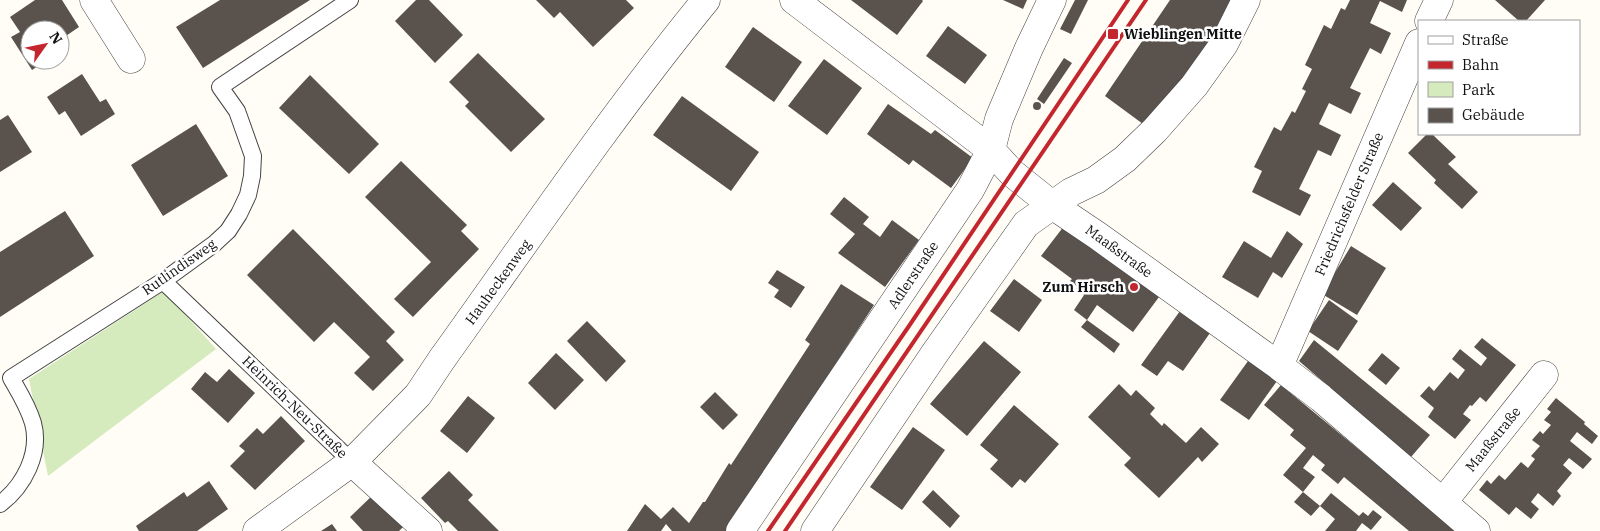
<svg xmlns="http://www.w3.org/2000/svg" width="1600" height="531" font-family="'IBM Plex Serif',serif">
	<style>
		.green { fill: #d5ebbd }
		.building { fill: #5a524d }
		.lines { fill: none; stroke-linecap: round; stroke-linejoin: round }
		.service-casing { stroke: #444; stroke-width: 18 }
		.minor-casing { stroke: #444; stroke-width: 29 }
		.service { stroke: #fff; stroke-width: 16 }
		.minor { stroke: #fff; stroke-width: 28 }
		.rail { stroke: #c4262e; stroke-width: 4 }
		.poi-dot { fill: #c4262e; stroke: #fff; stroke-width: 2 }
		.labels { text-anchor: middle; stroke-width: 5; stroke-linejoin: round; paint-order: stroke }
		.poi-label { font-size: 14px; font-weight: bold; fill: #111; stroke: #fff; text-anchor: start }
		.street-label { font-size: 14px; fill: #111; stroke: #fff }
	</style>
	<rect width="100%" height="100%" fill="#fffdf5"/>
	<path class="green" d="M164,291L216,349L48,476L29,379Z"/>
	<path class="building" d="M35,0H62L79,27L60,40V30H30V60H47L32,70L11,37L20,32L10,17Z
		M220,0H310L203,68L176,27Z
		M416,0H429L463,35L435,63L395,21Z
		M536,0H626L634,8L593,47L560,12L554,18Z
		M851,0H922L923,1L897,35Z
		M1003,0H1027L1023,9Z
		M1075,0H1088L1071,34L1060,29Z
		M1170,0H1233L1215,36L1179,88L1143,124L1105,96Z
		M1350,0H1407L1402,12L1380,1L1370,23L1391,33L1381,54L1370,48L1350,88L1361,93L1351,114L1329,103L1319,124L1341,135L1331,156L1318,150L1299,189L1311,195L1300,216L1252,192L1262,171L1254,167L1274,127L1281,131L1292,111L1295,113L1306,91L1302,89L1312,69L1305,65L1324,25L1331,29L1341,8L1345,10Z
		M1495,0H1545L1526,21H1519Z
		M948,26L987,55L965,84L926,56Z
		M753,27L802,62L774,102L725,67Z
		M478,53L545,119L511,152L465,106L469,102L449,82Z
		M1064,58L1072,63L1044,104L1037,99Z
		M824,59L862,88L827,135L788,106Z
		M82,74L100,102L106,99L115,114L81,136L65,111L59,115L47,97Z
		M310,75L379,144L349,174L279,108Z
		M682,96L759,152L731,191L653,135Z
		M1033 106a4 4 0 1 1 8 0a4 4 0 1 1-8 0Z
		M888,104L931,134L935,130L973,158L951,188L913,160L909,165L867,134Z
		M8,115L32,152L0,172V120Z
		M196,124L228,176L163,216L131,165Z
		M1427,134H1432L1456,157L1448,164L1478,192L1462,209L1434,183L1436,180L1408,153Z
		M401,161L467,225L461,231L479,249L413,317L394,299L431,262L365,197Z
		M1393,182L1422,208L1401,231L1372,205Z
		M844,197L869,217L863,224L880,237L892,220L919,240L885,287L838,253L855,234L830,214Z
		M65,211L94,256L0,317V252Z
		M1064,226L1159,297L1133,332L1097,305L1087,320L1074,310L1084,295L1076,289L1078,287L1070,281L1072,279L1041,256Z
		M293,229L395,332L386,341L404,360L373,391L354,373L370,357L334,322L314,342L247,275Z
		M1287,231L1303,244L1282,278L1273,272L1258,298L1222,277L1244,241L1271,258Z
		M1351,246L1386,268L1357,315L1322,294Z
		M777,270L805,287L791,308L774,297L779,290L768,283Z
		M1014,279L1042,300L1019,332L990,311Z
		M841,284L874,305L727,531H672L666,524L661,531H627L645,504L661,519L673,507L689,523L703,502H705L729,463L731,465L810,344L805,340Z
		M1329,300L1358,321L1338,351L1308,331Z
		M1180,311L1210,333L1183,371L1168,361L1157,376L1141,365Z
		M1087,320L1120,344L1114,353L1081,327Z
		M587,321L626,361L606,382L567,341Z
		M1482,338L1516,365L1486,402L1480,397L1472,406L1470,405L1463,414L1471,420L1455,439L1428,417L1434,408L1420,396L1429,386L1434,391L1450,372L1458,379L1465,370L1452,359L1460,349L1481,366L1487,358L1474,347Z
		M1314,340L1430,435L1411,457L1299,361Z
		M984,341L1021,372L967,436L930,404Z
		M556,353L584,380L555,410L528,383Z
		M1382,353L1400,368L1386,385L1368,370Z
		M1248,361L1277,381L1249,420L1220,400Z
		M229,369L255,393L228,423L191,389L205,372L217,382Z
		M1119,384L1131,396L1136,390L1155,408L1150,414L1162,426L1164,423L1186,443L1201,427L1219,444L1202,462L1198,457L1159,498L1124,465L1131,458L1088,417Z
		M1281,385L1397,481L1457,531H1409L1344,477L1338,484L1321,470L1325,465L1313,455L1303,468L1315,477L1303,492L1283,475L1306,448L1290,435L1294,430L1264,405Z
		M715,392L738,415L723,430L700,407Z
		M468,396L495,418L467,453L440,431Z
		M1556,398L1585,422L1584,424L1598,436L1592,444L1577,432L1570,441L1592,459L1583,469L1569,458L1563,465L1572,473L1557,491L1561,496L1553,506L1538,493L1531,502L1539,509L1531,519L1516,507L1509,515L1479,490L1487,480L1491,484L1499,475L1505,480L1521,462L1528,468L1535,459L1531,456L1540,446L1532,440L1540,431L1543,434L1551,425L1544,420L1551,412L1547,409Z
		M1014,405L1059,444L1025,483L1020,479L1012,488L990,469L998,460L980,445Z
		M281,416L305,441L255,490L230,466L245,451L239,446L257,428L263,434Z
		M913,427L945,450L902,510L870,487Z
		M449,471L473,495L468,500L499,531H458L448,521L445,523L421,498Z
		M209,481L228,509L197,531H139L136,526L184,492L187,497Z
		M933,490L960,516L950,528L922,502Z
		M1303,492L1320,506L1331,493L1359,516L1363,512L1368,516L1373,510L1382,517L1371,530L1362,523L1356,531H1325L1335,519L1320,506L1311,516L1294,502Z
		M375,493L405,525L399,531H363L350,517Z
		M332,524L337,531H321Z"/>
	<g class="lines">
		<g class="service-casing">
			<path id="service" d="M163,281L352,462
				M0,504C24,486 41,453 33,423C28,406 19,392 11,378L163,281L214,244L228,231L239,214L248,195L252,176L253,156L237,111L220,87L350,0"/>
		</g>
		<g class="minor-casing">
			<path id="minor" d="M94,0L131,59
				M794,0L991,150L1012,173L1052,205L1098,236L1279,366L1321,398L1476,531
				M1429,21L1439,0
				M1279,366L1419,43
				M352,462L428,531
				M1443,502L1544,375
				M257,531L352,462L418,395L442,359C528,239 612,115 706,0
				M740,531L970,190L991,150L999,119L1029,48L1052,0
				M815,531L935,353L1026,224L1071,192L1096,180L1125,159L1155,130L1194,86L1224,44L1246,0"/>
		</g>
		<use href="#service" class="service"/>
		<use href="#minor" class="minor"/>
		<path class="rail" d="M768,531L909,326L1128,0
			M785,531L1146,0"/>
	</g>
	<g class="poi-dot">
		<rect x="1107" y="28" width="12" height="12" rx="2.5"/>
		<circle cx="1134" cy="287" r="5"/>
	</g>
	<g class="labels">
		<g class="poi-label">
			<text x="1124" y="39">Wieblingen Mitte</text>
			<text x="1124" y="292" text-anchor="end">Zum Hirsch</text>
		</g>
		<g class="street-label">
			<text transform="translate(1349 204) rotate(-67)" y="5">Friedrichsfelder Straße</text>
			<text transform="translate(1119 251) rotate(36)" y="5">Maaßstraße</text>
			<text transform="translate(179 267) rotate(-35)" y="5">Rutlindisweg</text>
			<text transform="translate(913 275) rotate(-56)" y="5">Adlerstraße</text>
			<text transform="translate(498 282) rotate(-54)" y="5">Hauheckenweg</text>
			<text transform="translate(295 407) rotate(44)" y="5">Heinrich-Neu-Straße</text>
			<text transform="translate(1493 439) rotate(-51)" y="5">Maaßstraße</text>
		</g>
	</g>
	<rect x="1418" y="20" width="162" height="115" fill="#ffffff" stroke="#a0a0a0"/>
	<rect x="1428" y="36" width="25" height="8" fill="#ffffff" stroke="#a0a0a0"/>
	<text x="1462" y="45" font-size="15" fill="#111111">Straße</text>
	<rect x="1428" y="61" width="25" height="8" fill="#c4262e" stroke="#a0a0a0"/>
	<text x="1462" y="70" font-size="15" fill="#111111">Bahn</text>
	<rect x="1428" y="82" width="25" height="15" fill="#d5ebbd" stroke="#a0a0a0"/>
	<text x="1462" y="95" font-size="15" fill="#111111">Park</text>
	<rect x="1428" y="108" width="25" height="15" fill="#5a524d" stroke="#a0a0a0"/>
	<text x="1462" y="120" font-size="15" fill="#111111">Gebäude</text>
	<g transform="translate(45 45) rotate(57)"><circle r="24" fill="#ffffff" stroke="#a0a0a0"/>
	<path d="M0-4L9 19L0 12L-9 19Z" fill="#c4262e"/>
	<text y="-8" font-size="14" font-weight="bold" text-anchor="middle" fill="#111111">N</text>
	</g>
</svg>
